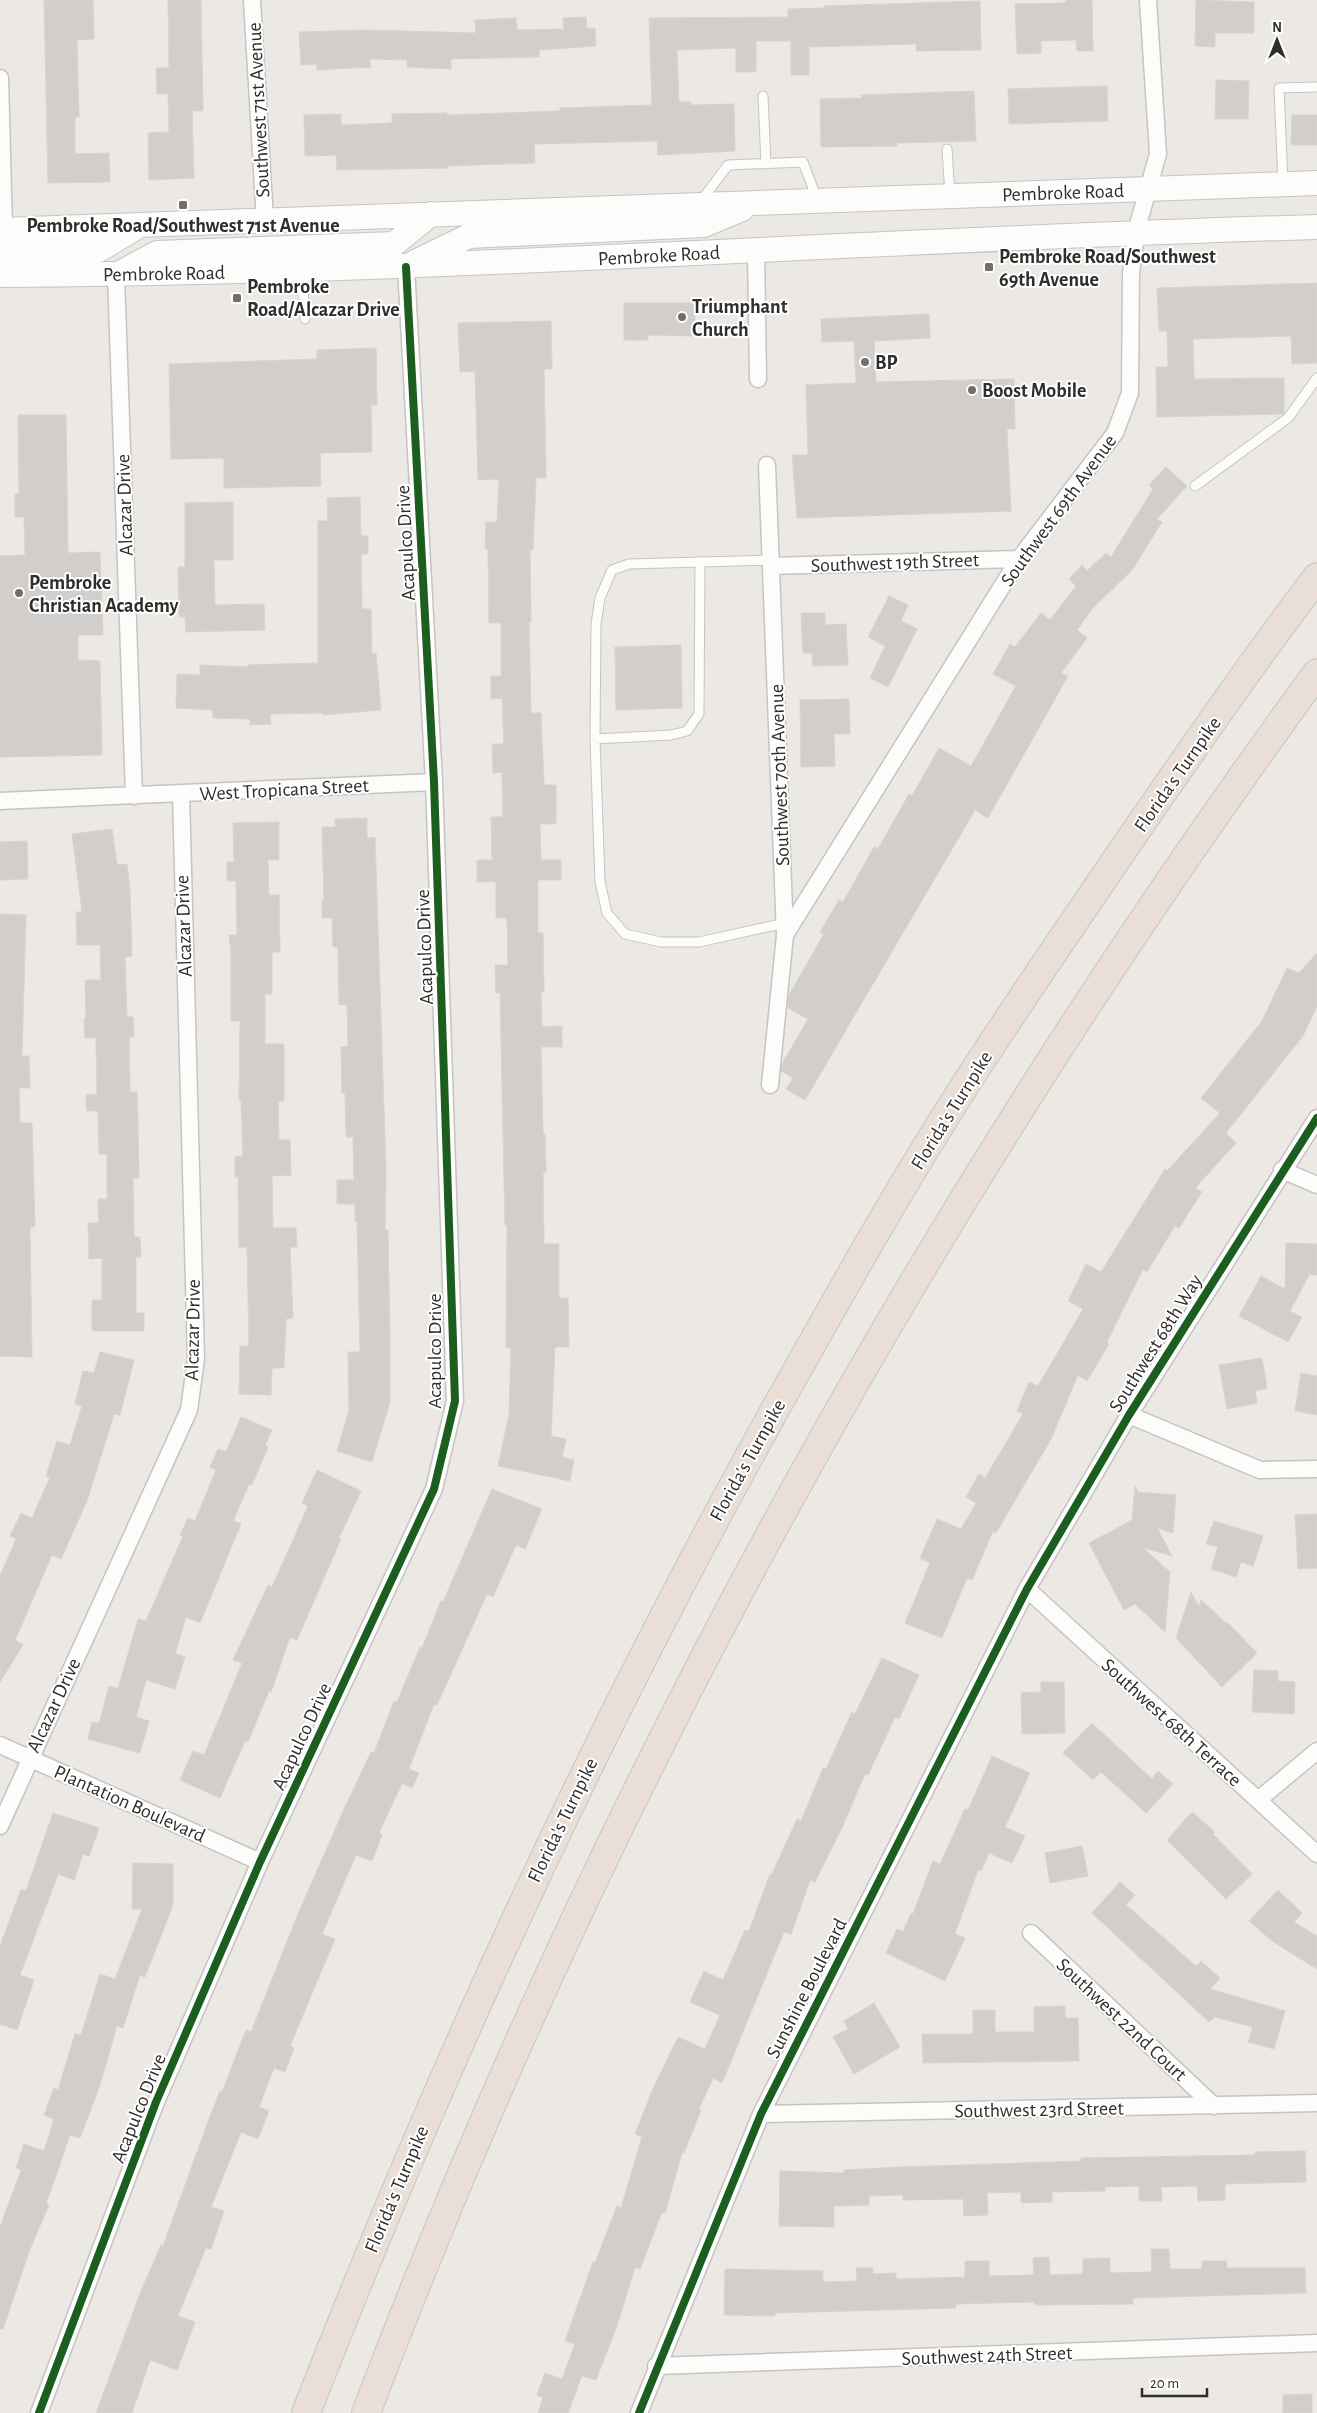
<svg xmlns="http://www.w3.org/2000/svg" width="1317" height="2413" font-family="'Alegreya Sans',sans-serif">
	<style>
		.building { fill: #d1cecb; stroke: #d7d4d0 }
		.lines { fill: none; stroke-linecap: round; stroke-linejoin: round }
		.lane-casing { stroke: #c5c4c5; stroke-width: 11 }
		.street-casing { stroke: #c5c4c5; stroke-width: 19 }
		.secondary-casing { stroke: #c5c4c5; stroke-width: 26 }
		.highway-casing { stroke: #c6c5c4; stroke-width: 30 }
		.lane { stroke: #fcfcfb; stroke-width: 9 }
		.street { stroke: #fcfcfb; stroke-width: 16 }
		.secondary { stroke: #fcfcfb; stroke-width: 24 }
		.highway { stroke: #eadfd6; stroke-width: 28 }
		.cycleway-casing { stroke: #fff; stroke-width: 11 }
		.cycleway { stroke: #1b5e20; stroke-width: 8 }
		.poi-dot { fill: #706f6e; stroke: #fff; stroke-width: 2 }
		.labels { text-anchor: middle; stroke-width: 4; stroke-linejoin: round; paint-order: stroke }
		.street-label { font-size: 20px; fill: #2e2e2e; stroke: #fff }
		.poi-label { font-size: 20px; font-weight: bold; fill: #2e2e2e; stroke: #fff; text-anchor: start }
	</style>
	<rect width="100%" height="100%" fill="#ece8e4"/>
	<path class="building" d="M44,0H93L94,39L77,40L79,117H75V154L109,153L110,182L48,183Z
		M168,0H201L203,111H192L194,178L149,180L148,133L169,132L168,94H157L156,68H169Z
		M1066,0H1092L1093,51H1077L1076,40L1041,41V53L1017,54L1015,4L1066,3Z
		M1196,0L1254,2V33H1215V47L1195,46Z
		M980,1L981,50L916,51V44L809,47V75H791V41H756V72H736V48L677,50L679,102H691V105L734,104L735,151L658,155L657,141L534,144L535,163L448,166V168L337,170L336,155L305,156L304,115L341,114V125L392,123V114L447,113V115L560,111V108L652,105L649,18L788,17V9L824,8V6Z
		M586,17L587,28H595L596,46L539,50V57L451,59V69L407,67V60L370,59L371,67L317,70V64L301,65L299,32L365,30L476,33L475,20L516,18L517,30L564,29L563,18Z
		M1216,80L1249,81L1248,119H1215Z
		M1107,86L1108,121L1009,124L1008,89Z
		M974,91L976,141L897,143V146L821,147L820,99L862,98L861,95Z
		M1292,115H1317V145H1291Z
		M1317,283V363L1292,364L1291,336L1193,339L1194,379L1284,378V414L1157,417L1156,367H1168L1167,331H1159L1157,288Z
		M624,303H695V336L648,335V340H624Z
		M929,314L930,338L874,341L876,382L1014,379L1015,429H1007L1011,511L797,518L792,455H808L806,385L856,383L854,341L822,342L821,319Z
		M551,321L552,369H544L546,478H536L533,550H530L531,622H529L531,713H541L544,785H556V824H540L541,860H561V880H538V933H543L544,992H541L542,1027L562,1026V1047H541L543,1134H545L546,1172H543L544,1244H559V1298H568L569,1347H555L551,1436L566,1439L562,1457L574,1460L570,1481L498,1466L509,1415L511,1348H506L507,1225H505L500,993H496L495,965H508L507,918H496V882H477V860H492L491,817H503L502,772L493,773L492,744H504L502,698L491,699V676H501V623H489L488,549H485L486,522H497L499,479L478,480L475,371L460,372L458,323Z
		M376,348L377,405H371L372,452L320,453L321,486L224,488V458L171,459L169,364L317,359V350Z
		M18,415H66L68,553L100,552L103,635H78V660L100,661L102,755L0,757V556L25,555L24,517H15V494H19Z
		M1166,467L1187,486L1157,519L1162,522L1132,570L1092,609L1077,630L1087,638L1061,673L1068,676L988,818L975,810L805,1100L786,1089L793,1078L781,1071L782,1064L808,1019L788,1008L789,995L824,934L820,932L839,900L843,902L874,847L878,849L909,794L912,796L939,748L971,766L1016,686L993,674L1010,644L1015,647L1041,613L1050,620L1076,586L1069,579L1082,565L1087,571L1106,553L1111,557L1153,489L1149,485Z
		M360,497L361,536H368V554H361L362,609H371L372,654L376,653L381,710L323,715V713L270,714L271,724L250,725V719L213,718V710L176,708L177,674L200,675V665L248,667V665L318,663V521H328L327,498Z
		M233,502V560H214L215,605L264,604L265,630L186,632L185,617H179L178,567H185V503Z
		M889,596L908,605L901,621L917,629L888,687L870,678L885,646L868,637Z
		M801,613H825V625L846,624L848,665L813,666L812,653H803Z
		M681,645L682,708L616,710L615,647Z
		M849,699L850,734H834L835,766L801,767L800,700Z
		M367,818V838L375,837L386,1169L385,1230H388L390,1337V1402L372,1462L337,1451L349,1411L348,1352H360L357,1221H355V1204H337V1180H354L353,1137H346L345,1093H342L341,1047L348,1046L347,1004L339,1005L338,947H333L332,918H322V900H324L322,827H336L335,819Z
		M279,822V860H268L269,895H279L280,952H272V994H265V1044H284V1101H278L279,1140H290L291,1175L272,1176L273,1228H296L297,1247H290L293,1318L286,1319L284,1368H272L271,1395L239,1394L240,1346H249L247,1247H239L238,1176L235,1177V1157L243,1156L241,1100H239L240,1021H231V953L229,935H237L236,881H227V862H234L233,823Z
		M112,829L117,865L127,864L130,890L132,956L125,957L127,1017H133L134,1037H129L130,1092H137L138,1125L139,1178H133L134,1237H140L141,1257H136V1313H144V1331H92V1300H102V1258L89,1259L88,1223H99L98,1199H107V1154H99L98,1111H87L86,1095L97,1094L96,1038H85L84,1019H86L85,980H101L100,945H77L76,912H82L72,834Z
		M27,841L28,879L0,880V842Z
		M0,914L26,915L22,1056H29L30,1088H19L20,1123H32L35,1227H30L32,1357L0,1356Z
		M1317,953V1006L1303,1036L1226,1133L1236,1143L1195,1188L1202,1192L1179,1228L1175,1226L1147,1272L1143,1269L1107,1342L1109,1344L1087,1381L1078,1375L1051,1439L996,1533L993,1531L972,1580L967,1578L942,1638L905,1623L930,1563L920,1558L937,1519L961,1529L976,1503L966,1497L979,1474L985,1478L1023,1414L1017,1411L1029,1382L1038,1386L1083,1309L1068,1301L1086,1264L1101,1272L1165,1169L1167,1171L1220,1113L1201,1098L1262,1021L1287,968L1299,973Z
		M1286,1243L1317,1244V1275H1309L1290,1311L1302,1317L1288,1342L1239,1316L1261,1276L1285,1289Z
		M100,1352L134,1360L120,1415L114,1414L87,1501L61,1559L52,1555L15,1640L23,1645L0,1682V1576L16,1539L10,1536L21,1513L32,1518L50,1477L46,1476L57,1441L70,1445L82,1406L75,1404L83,1371L94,1373Z
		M1262,1358L1267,1388L1255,1391L1257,1403L1227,1409L1219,1365Z
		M1301,1373L1317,1376V1415L1295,1411Z
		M241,1417L272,1430L265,1446L268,1447L252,1485L249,1484L233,1521L241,1524L200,1623L186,1617L175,1654L185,1657L175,1689L146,1680L136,1717L149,1721L140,1753L88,1739L92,1722L99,1724L109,1686L118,1689L138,1619L146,1621L183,1536L180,1535L188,1518L195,1521L216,1470L210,1467L218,1449L226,1452Z
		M317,1470L361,1491L339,1538L341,1539L297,1640L290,1637L271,1692L269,1691L248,1742L245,1741L220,1798L180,1780L193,1751L204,1755L242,1663L233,1660L268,1585L272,1587L308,1506L302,1503Z
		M1135,1486L1138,1492L1176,1495L1173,1533L1157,1528L1172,1556L1142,1547L1170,1572L1165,1632L1135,1604L1124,1610L1089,1543L1132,1520Z
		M492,1489L542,1509L525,1549L516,1545L493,1597L487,1594L437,1705L434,1704L409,1769L419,1773L412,1788L402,1783L379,1833L382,1835L372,1861L356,1855L322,1934L335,1939L290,2046L294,2048L285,2072L274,2068L259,2107L269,2111L258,2139L241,2132L211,2207L224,2211L211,2249L206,2248L178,2316L195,2322L177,2370L150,2360L132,2413H96L141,2291L161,2245L163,2246L209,2119L220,2091L222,2092L246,2030L251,2032L298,1914L345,1807L371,1752L374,1753L394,1701L397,1702L420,1647L422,1648L441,1601L443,1602Z
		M1317,1514V1568L1298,1569L1295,1515Z
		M1214,1521L1263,1536L1253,1566L1241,1562L1236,1577L1211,1569L1218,1547L1206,1544Z
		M1191,1592L1199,1607L1201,1600L1227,1624L1228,1623L1257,1653L1222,1687L1176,1638Z
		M882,1658L919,1675L899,1719L895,1717L868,1775L865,1774L842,1828L815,1882L810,1880L791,1934L784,1932L722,2083L713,2078L699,2109L701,2110L684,2153H682L665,2213L662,2212L640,2269L635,2267L618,2323L596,2380L582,2376L568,2413H538L543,2398L537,2395L545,2373L562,2379L575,2344L565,2341L593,2262L595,2263L617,2206L621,2208L642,2137L635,2134L652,2091L678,2037L705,2049L720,2015L690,2002L704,1971L723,1980L745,1930L749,1931L770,1874H772L797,1819L801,1821L823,1768L826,1769L852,1712L855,1714Z
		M1254,1670L1278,1671V1681L1295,1682L1294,1714L1252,1712Z
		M1041,1682H1064L1065,1733L1022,1734L1021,1693L1041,1692Z
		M1092,1723L1152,1779L1158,1771L1173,1784L1146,1813L1101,1772L1093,1780L1063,1753Z
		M992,1756L1030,1773L1005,1827L1025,1836L1012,1863L989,1853L981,1871L978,1870L955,1934L965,1938L945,1981L886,1953L897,1929L903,1932L911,1913L913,1914L933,1861L940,1864L965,1809L968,1810Z
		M1192,1812L1215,1832L1213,1834L1252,1874L1226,1899L1167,1840Z
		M53,1813L99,1828L89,1856L83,1854L74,1880L58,1874L20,1975L34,1980L17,2030L0,2024V1946L21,1889L26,1891Z
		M1082,1846L1088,1876L1050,1883L1045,1853Z
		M133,1863L173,1864V1905L145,1977L140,1975L123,2028L117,2026L100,2085L80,2138L70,2135L46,2204L49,2205L30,2249L3,2329H0V2227L21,2170L16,2168L24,2144L44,2151L54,2119L44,2115L54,2088L58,2090L75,2034L81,2035L100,1974L115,1979L142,1909H132Z
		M1120,1882L1135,1895L1126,1905L1196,1966L1201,1961L1220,1978L1210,1989L1285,2011L1274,2049L1248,2042L1253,2027L1214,2017L1209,2022L1092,1913Z
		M1278,1890L1302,1913L1294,1922L1317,1936V1969L1272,1941L1249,1921Z
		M874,2003L900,2047L854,2074L833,2037L848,2029L844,2021Z
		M1065,2006V2018H1078L1079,2061L923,2063L922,2034H973V2010H995V2032H1034V2007Z
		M1305,2151L1306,2182L1225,2184V2200L1198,2201L1197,2186L1161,2187L1162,2201H1139V2186L1105,2187V2191L1052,2192V2202L1021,2203V2192L987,2193L988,2215L964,2216L963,2199L903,2200V2195L869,2196V2205L834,2206V2227L779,2226L780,2171L844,2173V2170L902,2167L1081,2161V2158L1255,2155V2152Z
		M1151,2249H1169L1170,2269H1202V2261H1227V2268H1305L1306,2293L1133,2298V2304L1035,2305V2302L956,2304V2308L775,2313V2316L724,2315L725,2269L823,2271V2282L857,2281L856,2268H873V2274L896,2273V2279L965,2277V2261H989V2276L1034,2275L1033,2258L1049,2257L1050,2275L1083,2274V2259L1110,2258V2273L1152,2272Z
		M1312,2394V2413H1283V2395Z"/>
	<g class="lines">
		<g class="lane-casing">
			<path id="lane" d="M763,96L766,164
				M947,149L950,196
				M1283,183L1279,88L1317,87
				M701,201L728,165L803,162L817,199
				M302,270L305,319
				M1195,486L1288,418L1317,378
				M770,560L629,564L612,570L600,598L596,624L595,739L600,882L607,913L625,934L661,942H699L785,923
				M595,739L671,735L687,731L699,714L700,562"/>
		</g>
		<g class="street-casing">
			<path id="street" d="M252,0L265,221
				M0,78L4,230
				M756,250L758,379
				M116,275L134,796
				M767,465L785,935L770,1085
				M771,566L1019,559
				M0,801L434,782
				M785,935L1019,559L1115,433L1130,393L1131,273L1136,232L1158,154L1148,0
				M1282,1170L1317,1185
				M1129,1415L1260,1470L1317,1469
				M1027,1589L1317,1854
				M0,1745L260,1862
				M1258,1800L1317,1751
				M0,1826L189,1410L196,1359L181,794
				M1031,1933L1214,2106
				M761,2114L1317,2103
				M656,2366L1317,2343
				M39,2413L156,2102L260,1862L434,1489L455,1401L434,782L406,267
				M639,2413L761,2114L1027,1589L1129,1415L1317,1118"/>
		</g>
		<g class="secondary-casing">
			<path id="secondary" d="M0,230L1317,183
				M0,254L99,250L137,227
				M415,262L469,236L704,225L742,209
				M120,273L157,253L394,244L431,214
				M0,275C439,273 878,239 1317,227"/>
		</g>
		<g class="highway-casing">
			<path id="highway" d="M306,2413C445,2056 603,1715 791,1381C841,1292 891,1203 945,1117C1003,1024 1066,934 1127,844C1189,754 1251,664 1317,577
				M366,2413C601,1793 926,1207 1317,673"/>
		</g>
		<use href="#lane" class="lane"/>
		<use href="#street" class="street"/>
		<use href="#secondary" class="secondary"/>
		<use href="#highway" class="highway"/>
		<g class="cycleway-casing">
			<path id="cycleway" d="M39,2413L156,2102L260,1862L434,1489L455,1401L434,782L406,267
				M639,2413L761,2114L1027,1589L1129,1415L1317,1118"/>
		</g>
		<use href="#cycleway" class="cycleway"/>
	</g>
	<g class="poi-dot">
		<rect x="178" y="200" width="10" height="10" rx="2.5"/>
		<rect x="984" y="262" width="10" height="10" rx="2.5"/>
		<rect x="232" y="293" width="10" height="10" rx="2.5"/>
		<circle cx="682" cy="317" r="5"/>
		<circle cx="865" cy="362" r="5"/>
		<circle cx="972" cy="390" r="5"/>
		<circle cx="19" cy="593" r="5"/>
	</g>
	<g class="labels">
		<g class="street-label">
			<text transform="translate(258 110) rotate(-93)" y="7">Southwest 71st Avenue</text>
			<text transform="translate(1063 192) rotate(-2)" y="7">Pembroke Road</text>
			<text transform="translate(659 255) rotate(-3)" y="7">Pembroke Road</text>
			<text transform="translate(164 273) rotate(-1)" y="7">Pembroke Road</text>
			<text transform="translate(124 505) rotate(-92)" y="7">Alcazar Drive</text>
			<text transform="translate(1058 510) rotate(-54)" y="7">Southwest 69th Avenue</text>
			<text transform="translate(405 543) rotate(-93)" y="7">Acapulco Drive</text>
			<text transform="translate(895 562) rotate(-2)" y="7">Southwest 19th Street</text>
			<text transform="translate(1177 774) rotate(-55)" y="7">Florida's Turnpike</text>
			<text transform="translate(779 775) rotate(-92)" y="7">Southwest 70th Avenue</text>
			<text transform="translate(284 789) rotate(-3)" y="7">West Tropicana Street</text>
			<text transform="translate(183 926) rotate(-92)" y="7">Alcazar Drive</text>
			<text transform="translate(424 947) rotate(-92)" y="7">Acapulco Drive</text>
			<text transform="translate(951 1110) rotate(-58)" y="7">Florida's Turnpike</text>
			<text transform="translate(192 1330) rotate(-89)" y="7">Alcazar Drive</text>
			<text transform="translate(1155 1343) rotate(-58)" y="7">Southwest 68th Way</text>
			<text transform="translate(434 1351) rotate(-90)" y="7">Acapulco Drive</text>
			<text transform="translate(747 1460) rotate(-61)" y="7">Florida's Turnpike</text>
			<text transform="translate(53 1705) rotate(-65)" y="7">Alcazar Drive</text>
			<text transform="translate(1172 1722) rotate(42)" y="7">Southwest 68th Terrace</text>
			<text transform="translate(301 1736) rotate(-65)" y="7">Acapulco Drive</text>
			<text transform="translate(130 1803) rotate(24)" y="7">Plantation Boulevard</text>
			<text transform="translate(562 1820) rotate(-64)" y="7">Florida's Turnpike</text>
			<text transform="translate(806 1988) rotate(-63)" y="7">Sunshine Boulevard</text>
			<text transform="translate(1122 2019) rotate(43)" y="7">Southwest 22nd Court</text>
			<text transform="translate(138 2108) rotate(-68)" y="7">Acapulco Drive</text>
			<text transform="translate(1039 2109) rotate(-1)" y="7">Southwest 23rd Street</text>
			<text transform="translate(396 2189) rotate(-67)" y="7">Florida's Turnpike</text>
			<text transform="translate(987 2355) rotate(-2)" y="7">Southwest 24th Street</text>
		</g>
		<g class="poi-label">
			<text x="183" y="232" text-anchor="middle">Pembroke Road/Southwest 71st Avenue</text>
			<text x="999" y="263">Pembroke Road/Southwest<tspan x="999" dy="23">69th Avenue</tspan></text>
			<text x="247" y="293">Pembroke<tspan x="247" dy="23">Road/Alcazar Drive</tspan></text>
			<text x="692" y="313">Triumphant<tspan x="692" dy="23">Church</tspan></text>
			<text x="875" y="369">BP</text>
			<text x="982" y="397">Boost Mobile</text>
			<text x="29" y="589">Pembroke<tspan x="29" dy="23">Christian Academy</tspan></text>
		</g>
	</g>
	<g transform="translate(1277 40)" stroke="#ffffff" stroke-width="4" paint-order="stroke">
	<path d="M0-4L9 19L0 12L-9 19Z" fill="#2e2e2e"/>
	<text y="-8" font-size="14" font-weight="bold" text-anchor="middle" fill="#2e2e2e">N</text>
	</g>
	<path d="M1142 2388v8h65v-8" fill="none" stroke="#2e2e2e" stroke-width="2.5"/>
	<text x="1150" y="2388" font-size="15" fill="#2e2e2e" stroke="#ffffff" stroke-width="4" paint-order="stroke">20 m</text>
</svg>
